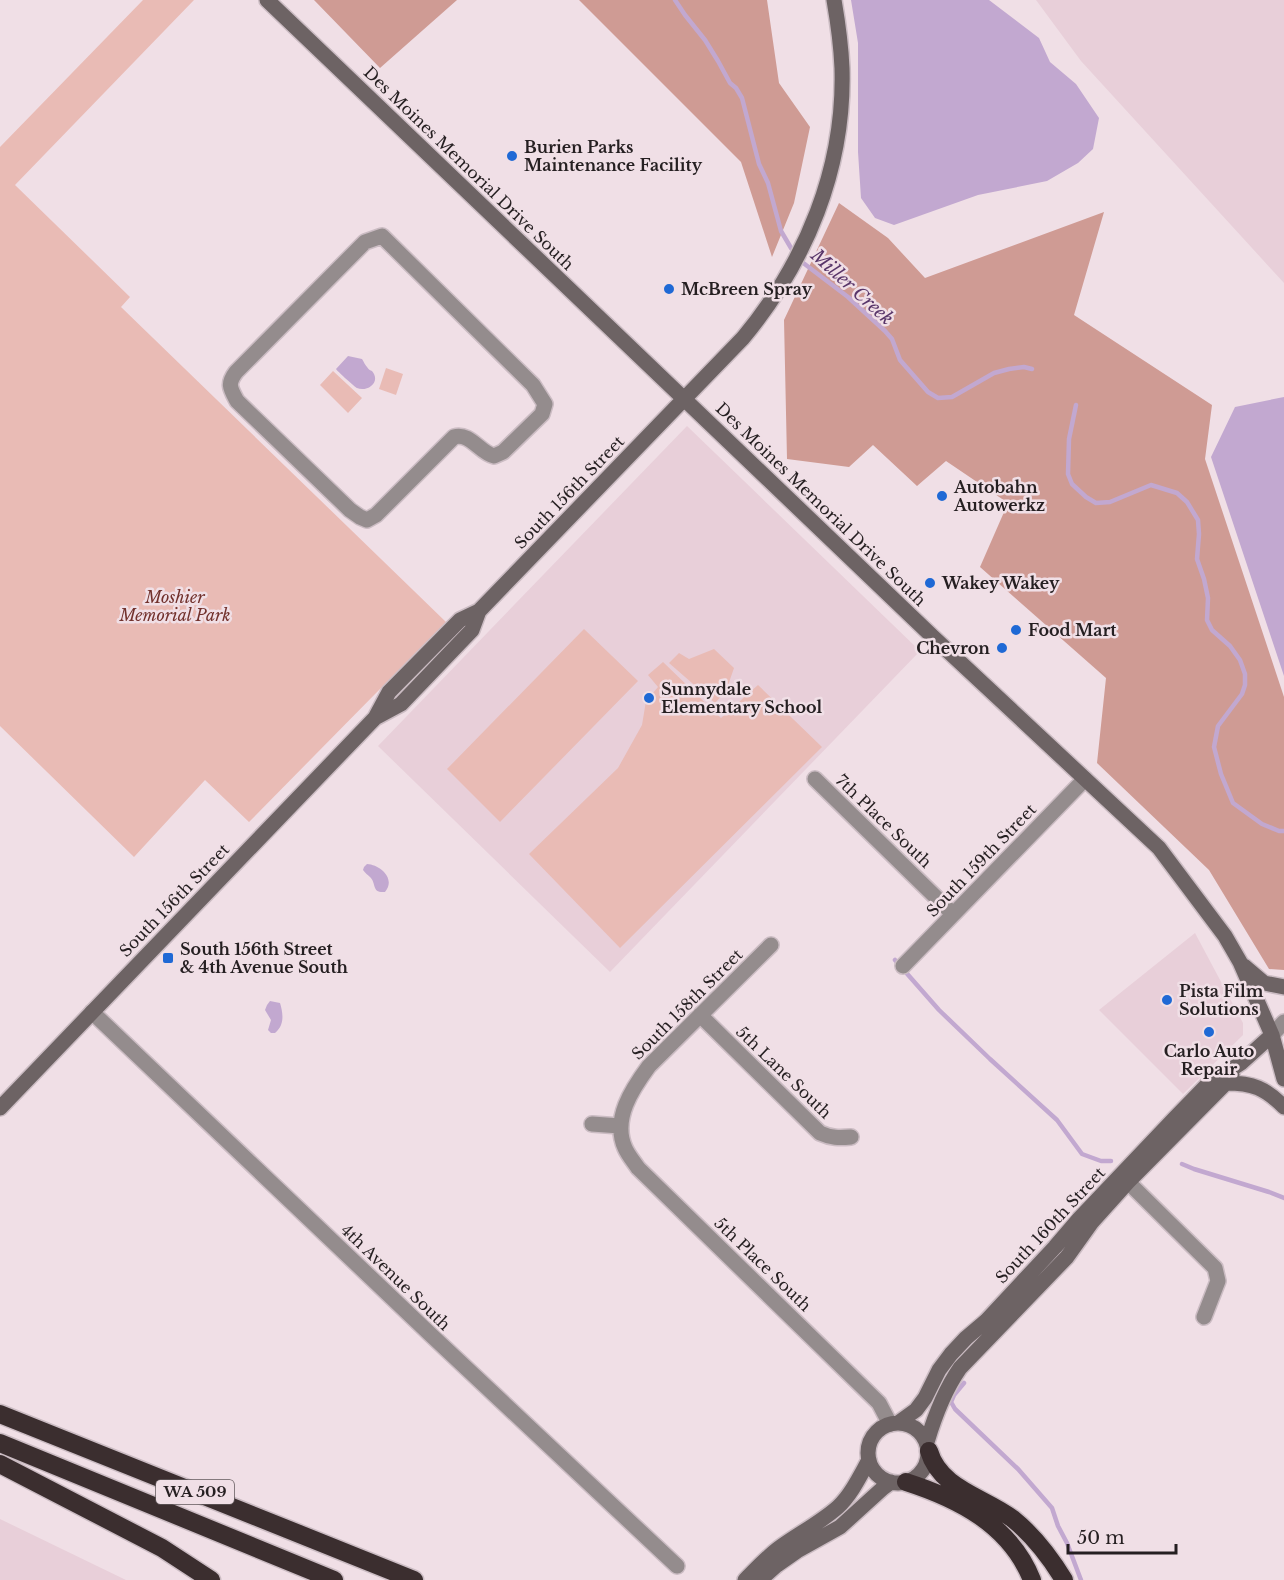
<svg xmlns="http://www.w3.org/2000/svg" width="1284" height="1580" font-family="'Libre Baskerville',serif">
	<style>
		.built { fill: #e8cfd9 }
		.green { fill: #e9bbb5 }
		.forest { fill: #cf9b94 }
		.water { fill: #c2a8d0 }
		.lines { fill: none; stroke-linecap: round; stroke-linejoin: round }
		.stream { stroke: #c2a8d0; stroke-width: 4.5 }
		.street-casing { stroke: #cbbcc3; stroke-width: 18 }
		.secondary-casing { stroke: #cbbcc3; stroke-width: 18 }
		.highway-casing { stroke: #cbbcc3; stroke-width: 21 }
		.street { stroke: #948c8d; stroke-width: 15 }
		.secondary { stroke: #6d6364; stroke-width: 15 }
		.highway { stroke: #3b2e2f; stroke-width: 18 }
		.poi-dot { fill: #1f69d5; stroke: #f0dfe6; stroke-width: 2 }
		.labels { text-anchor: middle; stroke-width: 5; stroke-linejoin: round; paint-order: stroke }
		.shield { fill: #f0dfe6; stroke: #62595c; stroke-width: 1.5 }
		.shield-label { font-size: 15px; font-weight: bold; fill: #251f21 }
		.poi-label { font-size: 16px; font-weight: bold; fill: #251f21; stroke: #f0dfe6; text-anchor: start }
		.street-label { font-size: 16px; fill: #251f21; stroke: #f0dfe6 }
		.park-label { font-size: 16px; font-style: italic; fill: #72312c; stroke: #f0dfe6 }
		.water-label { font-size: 18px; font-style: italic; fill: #59366a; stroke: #f0dfe6 }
	</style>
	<rect width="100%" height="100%" fill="#f0dfe6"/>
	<path class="built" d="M1036,0H1284V283L1081,61Z
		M687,426L920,651L610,972L378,746Z
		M1195,933L1243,1023V1035L1183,1094L1099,1010Z
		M0,1519L126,1580H0Z"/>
	<path class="green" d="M143,0H194L15,185L130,297L121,307L446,622L249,822L205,780L134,857L0,726V147Z
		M386,368L403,374L396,395L379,389Z
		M333,371L362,398L348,413L320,385Z
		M584,629L638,681L500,822L447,769Z
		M714,649L734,668L726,691L715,703L669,663L679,653L689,659Z
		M663,662L721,718L758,685L822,747L620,948L529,854L618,768L642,725L646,701L658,687L648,675Z"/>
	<path class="forest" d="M314,0H457L380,68Z
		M579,0H767L779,83L810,127L794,203L772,257L741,162Z
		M839,203L888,238L925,278L1104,212L1074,315L1212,405L1205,459L1284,697V970L1269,969L1209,870L1097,763L1106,678L980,567L1008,503L946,461L917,486L873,445L849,467L787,459L784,320Z"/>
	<path class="water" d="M851,0H989L1039,38L1050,62L1076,84L1099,118L1093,149L1078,163L1047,181L978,195L894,225L875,218L861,198L858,152V43Z
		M348,356L362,359C364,362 365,365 367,367C371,373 371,368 374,374C379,384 366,392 357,388C355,387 338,372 336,369Z
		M1284,397V676L1211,457L1235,407Z
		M367,864C381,865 396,879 385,892C371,893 377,884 370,877C368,875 365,873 363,870L364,867Z
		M270,1001L280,1003C283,1013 285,1025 275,1033H271L268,1030L271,1020L265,1010L267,1005Z"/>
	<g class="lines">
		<path class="stream" d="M675,0L685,15L705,40L718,61L730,83L736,88L742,98L759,164L768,183L781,231L791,248L802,262L848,297L885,331L892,339L900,360L928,392L938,398L952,397L994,373L1009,369L1024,367L1032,369
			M1076,405L1069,439L1068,474L1072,484L1086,497L1096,503L1110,502L1151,485L1177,493L1187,502L1198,520L1199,534L1197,559L1204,579L1208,598L1207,620L1212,630L1230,646L1240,660L1245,674V685L1242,694L1218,726L1214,747L1221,774L1233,803L1262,824L1279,831H1284
			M895,960L939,1010L990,1059L1057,1120L1082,1154L1101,1161H1111
			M1182,1164L1194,1169L1269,1192L1284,1198
			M964,1383L954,1395L951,1402L955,1409L1018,1469L1052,1508L1058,1526L1067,1543L1081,1580"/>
		<g class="street-casing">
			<path id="street" d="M382,236L533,385L545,404L542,414L503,452L494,456C480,453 470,432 454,437L376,515L367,520L360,517L350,510L237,401C230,388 227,384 236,372L365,242Z
				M815,779L953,914
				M771,945L649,1066C632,1089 612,1119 625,1148C628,1155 634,1162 638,1168L879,1403L890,1424
				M903,966L1085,779
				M92,1012L430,1334L677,1566
				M700,1015L820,1133C831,1138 839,1138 851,1137
				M1272,1035L1284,1022
				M592,1124L620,1126
				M1128,1182L1215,1268L1218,1281L1204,1317"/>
		</g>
		<g class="secondary-casing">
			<path id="secondary" d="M267,0L933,637L1159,848L1225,936L1240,962L1272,1035L1284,1079
				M375,718L401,704L472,630L479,611L743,338C806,262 845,168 842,68C841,45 838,23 834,0
				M1244,966L1264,983L1284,987
				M1226,1083C1253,1083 1265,1088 1284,1107
				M0,1108L375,718L389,692L460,620L479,611
				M898,1423L916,1410L925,1398L939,1370L951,1354L966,1338L986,1321L1055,1247L1079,1219L1175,1118L1207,1085L1241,1063L1272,1035
				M868 1453a30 30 0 1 1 60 0a30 30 0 1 1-60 0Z
				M927,1442C935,1415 944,1391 960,1368L1067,1257L1092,1222L1128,1182L1226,1083L1232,1075
				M745,1580C756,1569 767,1557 779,1548C798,1534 820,1523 838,1507C851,1495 860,1476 869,1460
				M760,1580L777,1565L797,1551L840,1527L883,1488L891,1482"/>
		</g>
		<g class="highway-casing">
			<path id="highway" d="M0,1414L414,1580
				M0,1443L334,1580
				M929,1451C940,1489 984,1497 1013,1519C1034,1536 1050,1557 1064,1580
				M0,1464L162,1548L211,1580
				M906,1482C959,1499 1010,1525 1032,1580"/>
		</g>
		<use href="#street" class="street"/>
		<use href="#secondary" class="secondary"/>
		<use href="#highway" class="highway"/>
	</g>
	<g class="poi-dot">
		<circle cx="512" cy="156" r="6"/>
		<circle cx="669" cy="289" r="6"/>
		<circle cx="942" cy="496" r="6"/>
		<circle cx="930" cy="583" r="6"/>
		<circle cx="1016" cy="630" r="6"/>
		<circle cx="1002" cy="648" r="6"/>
		<circle cx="649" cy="698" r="6"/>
		<rect x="162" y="952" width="12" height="12" rx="3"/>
		<circle cx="1167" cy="1000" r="6"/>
		<circle cx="1209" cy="1032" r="6"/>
	</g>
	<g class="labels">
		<rect class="shield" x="156" y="1480" width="78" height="24" rx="4.5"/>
		<g class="shield-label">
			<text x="195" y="1497">WA 509</text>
		</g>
		<g class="poi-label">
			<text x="524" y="153">Burien Parks<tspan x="524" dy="18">Maintenance Facility</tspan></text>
			<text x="681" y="295">McBreen Spray</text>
			<text x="954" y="493">Autobahn<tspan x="954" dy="18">Autowerkz</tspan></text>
			<text x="942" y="589">Wakey Wakey</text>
			<text x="1028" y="636">Food Mart</text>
			<text x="990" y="654" text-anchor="end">Chevron</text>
			<text x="661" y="695">Sunnydale<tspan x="661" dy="18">Elementary School</tspan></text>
			<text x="180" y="955">South 156th Street<tspan x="180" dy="18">&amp; 4th Avenue South</tspan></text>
			<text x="1179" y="997">Pista Film<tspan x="1179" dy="18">Solutions</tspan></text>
			<text x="1209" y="1057" text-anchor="middle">Carlo Auto<tspan x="1209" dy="18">Repair</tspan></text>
		</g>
		<g class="street-label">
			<text transform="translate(469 168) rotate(44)" y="6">Des Moines Memorial Drive South</text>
			<text transform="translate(569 492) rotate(-46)" y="6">South 156th Street</text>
			<text transform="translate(821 504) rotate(44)" y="6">Des Moines Memorial Drive South</text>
			<text transform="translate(884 821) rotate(44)" y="6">7th Place South</text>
			<text transform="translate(981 860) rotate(-46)" y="6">South 159th Street</text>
			<text transform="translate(174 900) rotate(-46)" y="6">South 156th Street</text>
			<text transform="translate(687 1004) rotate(-45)" y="6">South 158th Street</text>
			<text transform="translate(784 1072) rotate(44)" y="6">5th Lane South</text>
			<text transform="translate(1050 1225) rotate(-47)" y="6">South 160th Street</text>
			<text transform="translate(763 1264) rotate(44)" y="6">5th Place South</text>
			<text transform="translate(396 1277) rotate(44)" y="6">4th Avenue South</text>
		</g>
		<g class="park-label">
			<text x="175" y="603">Moshier<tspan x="175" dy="18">Memorial Park</tspan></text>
		</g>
		<g class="water-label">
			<text transform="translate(852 287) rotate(42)" y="6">Miller Creek</text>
		</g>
	</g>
	<path d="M1068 1544v9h108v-9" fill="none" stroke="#251f21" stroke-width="3"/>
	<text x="1077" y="1544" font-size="18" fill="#251f21" stroke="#f0dfe6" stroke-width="4.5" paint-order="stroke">50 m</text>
</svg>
